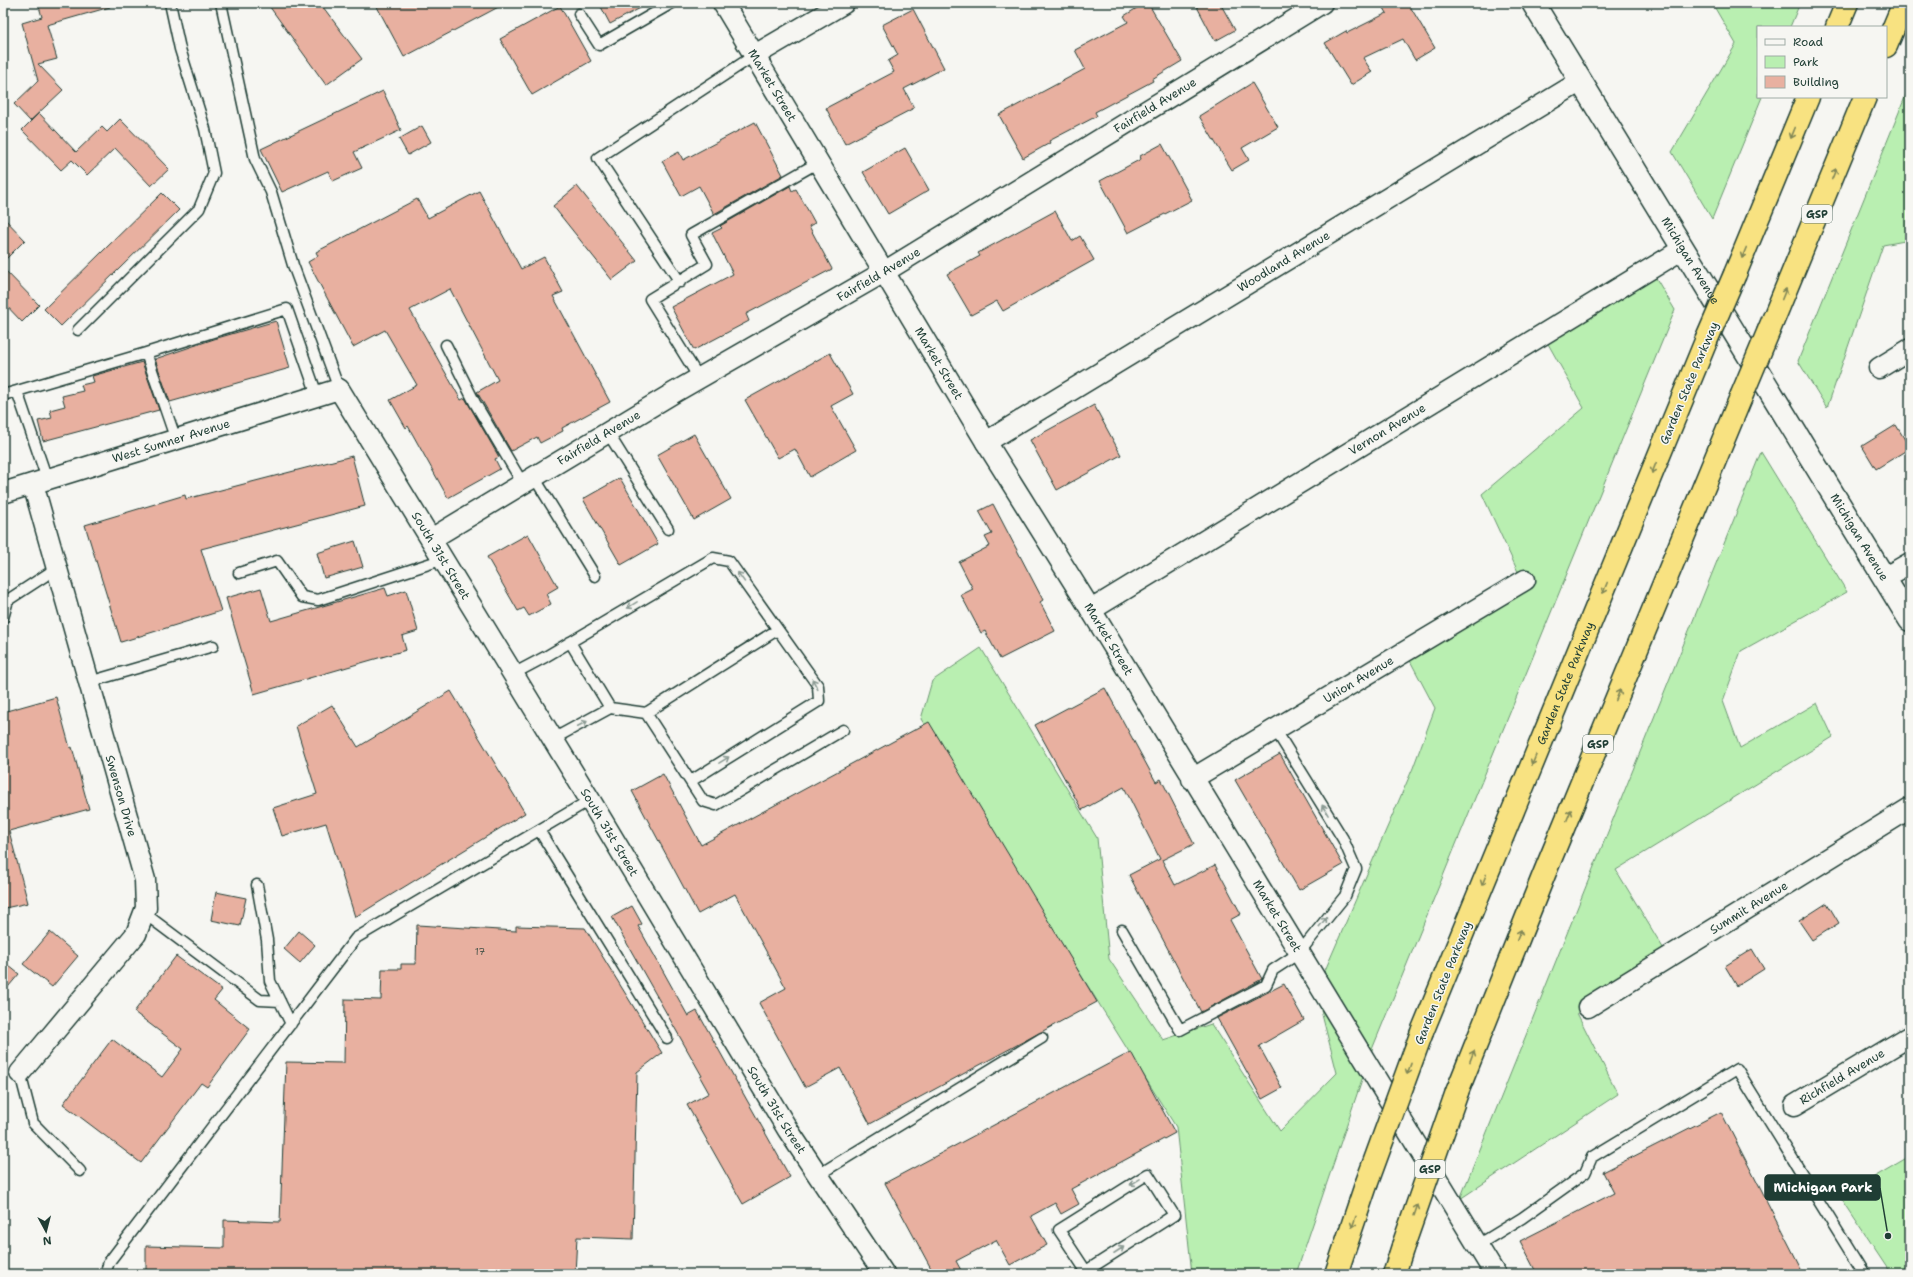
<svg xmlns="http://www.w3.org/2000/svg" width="1913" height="1277" font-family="'Shantell Sans',sans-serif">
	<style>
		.green { fill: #b9efb1; stroke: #6c9672 }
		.building { fill: #e8b0a0; stroke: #1f3d34 }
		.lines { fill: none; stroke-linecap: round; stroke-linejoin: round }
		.lane-casing { stroke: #1f3d34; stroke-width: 13 }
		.street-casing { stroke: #1f3d34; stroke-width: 23 }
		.secondary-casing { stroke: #1f3d34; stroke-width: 25 }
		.highway-casing { stroke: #1f3d34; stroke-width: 25 }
		.lane { stroke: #f6f6f2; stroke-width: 10 }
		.street { stroke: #f6f6f2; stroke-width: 20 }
		.secondary { stroke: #f6f6f2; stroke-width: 22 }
		.highway { stroke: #f8e281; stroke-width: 22 }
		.highway-bridge-casing { stroke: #1f3d34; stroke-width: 25; stroke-linecap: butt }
		.highway-bridge { stroke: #f8e281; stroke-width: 22 }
		.oneway { stroke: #818757 }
		.oneway2 { stroke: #8a9a93 }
		.labels { text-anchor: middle; stroke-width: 3; stroke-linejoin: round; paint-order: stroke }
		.number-label { font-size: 10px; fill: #515a4f }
		.shield { fill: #f6f6f2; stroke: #60746d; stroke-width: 1 }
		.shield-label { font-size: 11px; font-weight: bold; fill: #1f3d34 }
		.street-label { font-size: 12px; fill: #1f3d34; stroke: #f6f6f2 }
		.leader { fill: none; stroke: #1f3d34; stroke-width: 1.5 }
		.callout-dot { fill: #1f3d34; stroke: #f6f6f2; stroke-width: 1.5 }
		.callout { fill: #1f3d34; stroke: #1f3d34; stroke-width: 1.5 }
		.callout-label { font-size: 13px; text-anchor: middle; font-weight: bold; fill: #fff }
	</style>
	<rect width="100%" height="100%" fill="#f6f6f2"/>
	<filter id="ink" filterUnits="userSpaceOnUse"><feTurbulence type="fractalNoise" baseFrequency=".025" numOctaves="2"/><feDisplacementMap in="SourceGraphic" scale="8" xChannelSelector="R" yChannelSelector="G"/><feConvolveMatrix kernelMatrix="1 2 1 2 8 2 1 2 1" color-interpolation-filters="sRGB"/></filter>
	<g filter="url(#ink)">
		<path class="green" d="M1712,3H1800L1790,27H1758V97H1762L1712,219L1672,152L1736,44Z
			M1910,85V240L1883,245L1827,408L1798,361Z
			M1647,263L1675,310L1373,1047L1296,1274H1192L1176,1127L921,719L932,681L981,648L1097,838L1109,959L1163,1040L1211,1024L1280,1131L1337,1073L1316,991L1413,768L1435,708L1406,653L1519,574L1482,494L1584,408L1542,333Z
			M1761,452L1847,592L1741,651L1723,701L1740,748L1817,703L1833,737L1616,870L1668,956L1577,1013L1618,1094L1460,1199Z
			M1910,1156V1274H1891L1840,1197Z"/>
		<path class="building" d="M38,3H110V7L47,25L57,59L38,64L63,90L30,121L14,104L38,81L22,23L42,17Z
			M267,3H320L362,59L326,85Z
			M375,3H506L404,57Z
			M599,3H650L610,24Z
			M1145,3H1148L1182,61L1152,79L1153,81L1095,112L1097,116L1049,141L1050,143L1023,158L999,115L1085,69L1075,50L1128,22L1124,16Z
			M1195,3H1220L1235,30L1215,41Z
			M1393,3H1408L1435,48L1415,60L1403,39L1363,58L1372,72L1351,85L1325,43L1346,31L1347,33L1387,13L1384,8Z
			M560,6L591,61L532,95L500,39Z
			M913,9L944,68L904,89L914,108L845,144L826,108L894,72L888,61L898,55L882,25Z
			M1252,83L1278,127L1242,148L1249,160L1232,170L1199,116Z
			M383,91L401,130L354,152L362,168L333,181L328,171L282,192L261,149Z
			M39,113L76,152L102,127L107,132L120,119L169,169L151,186L115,148L87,175L72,160L61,170L22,130Z
			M755,122L783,175L714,214L699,186L681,196L662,161L679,152L683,160Z
			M422,126L431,142L408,155L399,139Z
			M1162,144L1192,200L1128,233L1100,181L1141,159L1140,156Z
			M905,148L929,190L888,214L863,172Z
			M577,186L637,261L612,280L553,206Z
			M790,186L792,191L796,189L815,223L809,226L832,269L746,314L749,321L694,350L671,307L733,274L712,233L722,228L720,226Z
			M479,191L521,269L544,257L563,292L553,296L610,402L562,428L563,431L540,443L537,437L511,451L477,392L498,380L450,289L410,310L461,400L465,398L499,457L495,459L500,469L448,498L408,426L406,428L390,400L417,385L385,330L353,347L308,262L318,256L316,252L417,199L428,218Z
			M162,193L179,210L61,326L44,309Z
			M1055,211L1072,241L1080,236L1094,260L1003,311L997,301L971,315L947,274L980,256L978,253Z
			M3,217L25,240L3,262Z
			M3,268L39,305L22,322L3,302Z
			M276,321L290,368L170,402L155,359L214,339Z
			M830,353L853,394L831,406L856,450L810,477L795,449L778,458L745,400Z
			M142,362L159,410L43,441L38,421L52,418L50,410L65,406L62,396L83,391L81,385L94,382L92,376Z
			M1094,405L1121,455L1057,490L1030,440Z
			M1896,425L1910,448L1876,469L1862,446Z
			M694,434L731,499L694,520L657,455Z
			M352,456L365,506L201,549L221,611L121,642L85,525L185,495L186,499Z
			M620,478L658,544L621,565L583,499Z
			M993,504L1043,600L1040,602L1055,631L1000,659L985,631L981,633L961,595L973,589L959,562L990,546L985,537L992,534L979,511Z
			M528,534L558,587L546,594L551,604L529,616L524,608L518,611L487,557Z
			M355,541L363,567L324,578L317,553Z
			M261,588L271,621L385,588L388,596L406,590L418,631L402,636L406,650L254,694L226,598Z
			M1105,688L1156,782L1161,779L1194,844L1162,860L1175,885L1215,865L1241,914L1230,920L1262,979L1201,1012L1129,875L1160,859L1124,787L1082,810L1035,725Z
			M451,691L525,813L355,917L326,823L282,836L273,808L317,794L296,726L332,705L358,747Z
			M56,697L70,748L72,747L89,809L9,831L28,903L5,908L3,901V765L8,764L3,745V712Z
			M929,722L1097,1002L870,1124L840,1068L805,1087L759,1003L786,988L735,894L698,914L632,791L663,774L701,845Z
			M1280,754L1343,865L1299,890L1235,780Z
			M216,892L246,898L240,926L211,920Z
			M1827,903L1839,923L1812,940L1799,921Z
			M632,906L642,924L638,926L688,1016L697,1011L790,1177L743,1204L687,1105L709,1093L700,1077L702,1076L612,917Z
			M417,925L516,931V926L585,928L662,1053L637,1072L633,1239L577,1237L575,1274H146V1246L224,1248V1220L280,1222L286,1062L344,1063L345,999L381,1000L382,969H401V964H416Z
			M299,931L315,945L300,963L284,949Z
			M50,932L78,956L52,987L23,964Z
			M1752,949L1764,969L1737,986L1725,966Z
			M176,956L222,990L214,1000L250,1029L207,1087L201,1083L141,1163L63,1104L112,1039L162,1077L183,1049L134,1012Z
			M3,961L19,974L3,993Z
			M1284,984L1304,1020L1259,1046L1282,1088L1262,1099L1217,1018Z
			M1131,1052L1175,1133L1071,1189L1079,1204L1061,1214L1055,1203L1031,1216L1047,1245L1010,1265L996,1240L956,1261L963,1274H934L885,1183Z
			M1721,1112L1804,1274H1537L1520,1241L1614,1193L1603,1172Z"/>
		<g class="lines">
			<g class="lane-casing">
				<path id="lane" d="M221,3L255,159L271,192L293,265L339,389
					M579,14L599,45L672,3
					M680,282L598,158L755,55
					M78,330L199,209L214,173L205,129L180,49L170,3
					M446,345L475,403L523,484
					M146,353L287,309L317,395
					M699,378L650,299L707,264L691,235L819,162
					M17,391L146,353L176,440
					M3,395L17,391L47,479
					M608,433L668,529
					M534,477L595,576
					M239,573L277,561L302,597L318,600L444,559
					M3,618L8,600L57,568
					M570,642L610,708
					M513,674L545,657L713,558L729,561L818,686L819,701L691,781
					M89,682L213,646
					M646,713L703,801L716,805L843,730
					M553,739L610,708L646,713L777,630
					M539,830L667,1038
					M257,885L267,940L270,981L291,1024
					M144,913L260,1000L280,1001
					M1122,930L1180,1030L1266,985L1273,970L1299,953L1345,896L1356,869L1343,839L1275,729
					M20,1073L33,1123L80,1171
					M818,1175L1042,1038
					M1478,1245L1522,1218L1585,1173L1592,1157L1737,1069L1864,1274
					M105,1274L109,1262L356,938L590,800
					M1082,1274L1086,1271L1174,1215L1148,1174L1059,1230L1086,1271"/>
			</g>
			<g class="street-casing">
				<g id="street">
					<path id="s1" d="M723,3L986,442L1091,610L1495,1274"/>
					<path d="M755,55L844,3"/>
					<path d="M1879,368L1910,349"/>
					<path id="s2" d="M986,442L1581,81"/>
					<path id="s3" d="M3,493L339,389L590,800L788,1130L884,1274"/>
					<path id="s4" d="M431,539L675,392L884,272L1322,3"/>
					<path d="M1884,578L1910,563"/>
					<path id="s5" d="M1091,610L1683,249"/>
					<path id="s6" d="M1192,779L1525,580"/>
					<path id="s7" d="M1588,1007L1910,808"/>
					<path d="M20,1073L136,934L146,908L145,880L33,484"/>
					<path id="s8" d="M1795,1105L1910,1036"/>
				</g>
			</g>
			<g class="secondary-casing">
				<g id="secondary">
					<path id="s9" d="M1533,3L1910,620"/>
				</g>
			</g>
			<g class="highway-casing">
				<g id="highway">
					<path d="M1837,27L1847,3"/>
					<path d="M1886,46L1904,3"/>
					<path d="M1735,274L1808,97"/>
					<path d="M1769,330L1865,97"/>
					<path id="s10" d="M1422,1032L1706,341"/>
					<path d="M1457,1092L1545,872L1741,397"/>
					<path d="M1336,1274L1366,1185"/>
					<path d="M1394,1274L1403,1246"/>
				</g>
			</g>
			<use href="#lane" class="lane"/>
			<use href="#street" class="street"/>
			<use href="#secondary" class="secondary"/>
			<use href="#highway" class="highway"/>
			<g class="highway-bridge-casing">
				<path id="highway-bridge" d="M1706,341L1735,274
					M1741,397L1769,330
					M1366,1185L1422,1032
					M1403,1246L1457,1092"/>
			</g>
			<use href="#highway-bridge" class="highway-bridge"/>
		</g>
		<defs><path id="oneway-shaft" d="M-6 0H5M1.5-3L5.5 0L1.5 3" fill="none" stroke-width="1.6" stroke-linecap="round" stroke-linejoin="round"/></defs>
		<g class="oneway">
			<use href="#oneway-shaft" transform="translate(1793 133) rotate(112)"/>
			<use href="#oneway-shaft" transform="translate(1834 174) rotate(-68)"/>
			<use href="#oneway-shaft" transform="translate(1744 253) rotate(112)"/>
			<use href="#oneway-shaft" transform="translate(1784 294) rotate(-68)"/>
			<use href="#oneway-shaft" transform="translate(1654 468) rotate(112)"/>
			<use href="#oneway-shaft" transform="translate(1605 588) rotate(112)"/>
			<use href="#oneway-shaft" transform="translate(1618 695) rotate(-68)"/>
			<use href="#oneway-shaft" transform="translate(1534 760) rotate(112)"/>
			<use href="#oneway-shaft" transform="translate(1569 815) rotate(-68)"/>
			<use href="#oneway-shaft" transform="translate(1484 880) rotate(112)"/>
			<use href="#oneway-shaft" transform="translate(1519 935) rotate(-68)"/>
			<use href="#oneway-shaft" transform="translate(1472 1056) rotate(-69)"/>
			<use href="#oneway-shaft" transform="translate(1409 1069) rotate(110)"/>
			<use href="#oneway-shaft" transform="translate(1416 1210) rotate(-71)"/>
			<use href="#oneway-shaft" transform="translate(1354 1222) rotate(109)"/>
		</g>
		<g class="oneway2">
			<use href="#oneway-shaft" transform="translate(741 577) rotate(-125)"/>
			<use href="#oneway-shaft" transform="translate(632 605) rotate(149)"/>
			<use href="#oneway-shaft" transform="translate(815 684) rotate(-118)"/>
			<use href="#oneway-shaft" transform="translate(582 724) rotate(-27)"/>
			<use href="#oneway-shaft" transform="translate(724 760) rotate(-32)"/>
			<use href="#oneway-shaft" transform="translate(1325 810) rotate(-121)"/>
			<use href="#oneway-shaft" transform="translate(1323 922) rotate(-51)"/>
			<use href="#oneway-shaft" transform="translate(1135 1182) rotate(148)"/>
			<use href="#oneway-shaft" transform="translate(1119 1250) rotate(-33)"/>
		</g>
	</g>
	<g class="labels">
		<g class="number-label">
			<text x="480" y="955">17</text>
		</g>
		<g class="shield">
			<rect x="1802" y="205" width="30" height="18" rx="3"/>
			<rect x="1583" y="735" width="30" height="18" rx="3"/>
			<rect x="1415" y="1160" width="30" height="18" rx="3"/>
		</g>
		<g class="shield-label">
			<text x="1817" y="218">GSP</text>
			<text x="1598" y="748">GSP</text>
			<text x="1430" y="1173">GSP</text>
		</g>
		<g class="street-label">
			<text dy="4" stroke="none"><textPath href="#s1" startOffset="96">Market Street</textPath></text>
			<text dy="4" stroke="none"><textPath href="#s4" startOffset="844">Fairfield Avenue</textPath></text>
			<text dy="4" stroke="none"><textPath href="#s9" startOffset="302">Michigan Avenue</textPath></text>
			<text dy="4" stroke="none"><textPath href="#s2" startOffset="348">Woodland Avenue</textPath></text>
			<text dy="4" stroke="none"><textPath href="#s4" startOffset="520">Fairfield Avenue</textPath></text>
			<text dy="4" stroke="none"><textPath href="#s1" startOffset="420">Market Street</textPath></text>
			<text transform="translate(1689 383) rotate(-67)" y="4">Garden State Parkway</text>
			<text dy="4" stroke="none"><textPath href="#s5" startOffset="347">Vernon Avenue</textPath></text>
			<text dy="4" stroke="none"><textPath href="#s4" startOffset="196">Fairfield Avenue</textPath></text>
			<text dy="4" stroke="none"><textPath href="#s3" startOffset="176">West Sumner Avenue</textPath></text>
			<text dy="4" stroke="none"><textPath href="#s9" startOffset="626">Michigan Avenue</textPath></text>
			<text dy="4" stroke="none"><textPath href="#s3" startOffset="547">South 31st Street</textPath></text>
			<text dy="4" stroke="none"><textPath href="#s1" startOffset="744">Market Street</textPath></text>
			<text dy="4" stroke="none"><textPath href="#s6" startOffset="194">Union Avenue</textPath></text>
			<text dy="4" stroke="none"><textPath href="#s10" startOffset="377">Garden State Parkway</textPath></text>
			<text transform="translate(121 796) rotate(74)" y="4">Swenson Drive</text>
			<text dy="4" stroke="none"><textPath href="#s3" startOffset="871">South 31st Street</textPath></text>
			<text dy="4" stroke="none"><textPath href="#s7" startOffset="189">Summit Avenue</textPath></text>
			<text dy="4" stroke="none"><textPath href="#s1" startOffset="1068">Market Street</textPath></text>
			<text transform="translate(1443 983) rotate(-68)" y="4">Garden State Parkway</text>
			<text dy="4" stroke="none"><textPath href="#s8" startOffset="55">Richfield Avenue</textPath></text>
			<text dy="4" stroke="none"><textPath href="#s3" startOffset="1195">South 31st Street</textPath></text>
		</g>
	</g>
	<path class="leader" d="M1888 1236L1880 1188"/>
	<circle class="callout-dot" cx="1888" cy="1236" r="4"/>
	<rect class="callout" x="1765" y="1175" width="115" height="25" rx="4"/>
	<g class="callout-label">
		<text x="1823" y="1192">Michigan Park</text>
	</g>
	<rect width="1913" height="1277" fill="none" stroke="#f6f6f2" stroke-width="16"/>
	<rect x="8" y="8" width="1897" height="1261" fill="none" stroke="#1f3d34" stroke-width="1.5" filter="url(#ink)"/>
	<rect x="1757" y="26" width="130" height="72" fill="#f6f6f2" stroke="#a0aca6"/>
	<rect x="1765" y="39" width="20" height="6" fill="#f6f6f2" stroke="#a0aca6"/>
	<text x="1793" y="46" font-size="12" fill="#1f3d34">Road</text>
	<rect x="1765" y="56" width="20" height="12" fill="#b9efb1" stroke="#a0aca6"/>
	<text x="1793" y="66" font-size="12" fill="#1f3d34">Park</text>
	<rect x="1765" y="76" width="20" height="12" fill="#e8b0a0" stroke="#a0aca6"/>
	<text x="1793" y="86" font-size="12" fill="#1f3d34">Building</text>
	<g transform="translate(46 1231) rotate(173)" stroke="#f6f6f2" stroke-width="3" paint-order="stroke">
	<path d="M0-3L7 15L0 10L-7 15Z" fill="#1f3d34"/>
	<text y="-6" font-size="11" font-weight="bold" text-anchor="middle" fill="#1f3d34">N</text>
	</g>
</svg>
